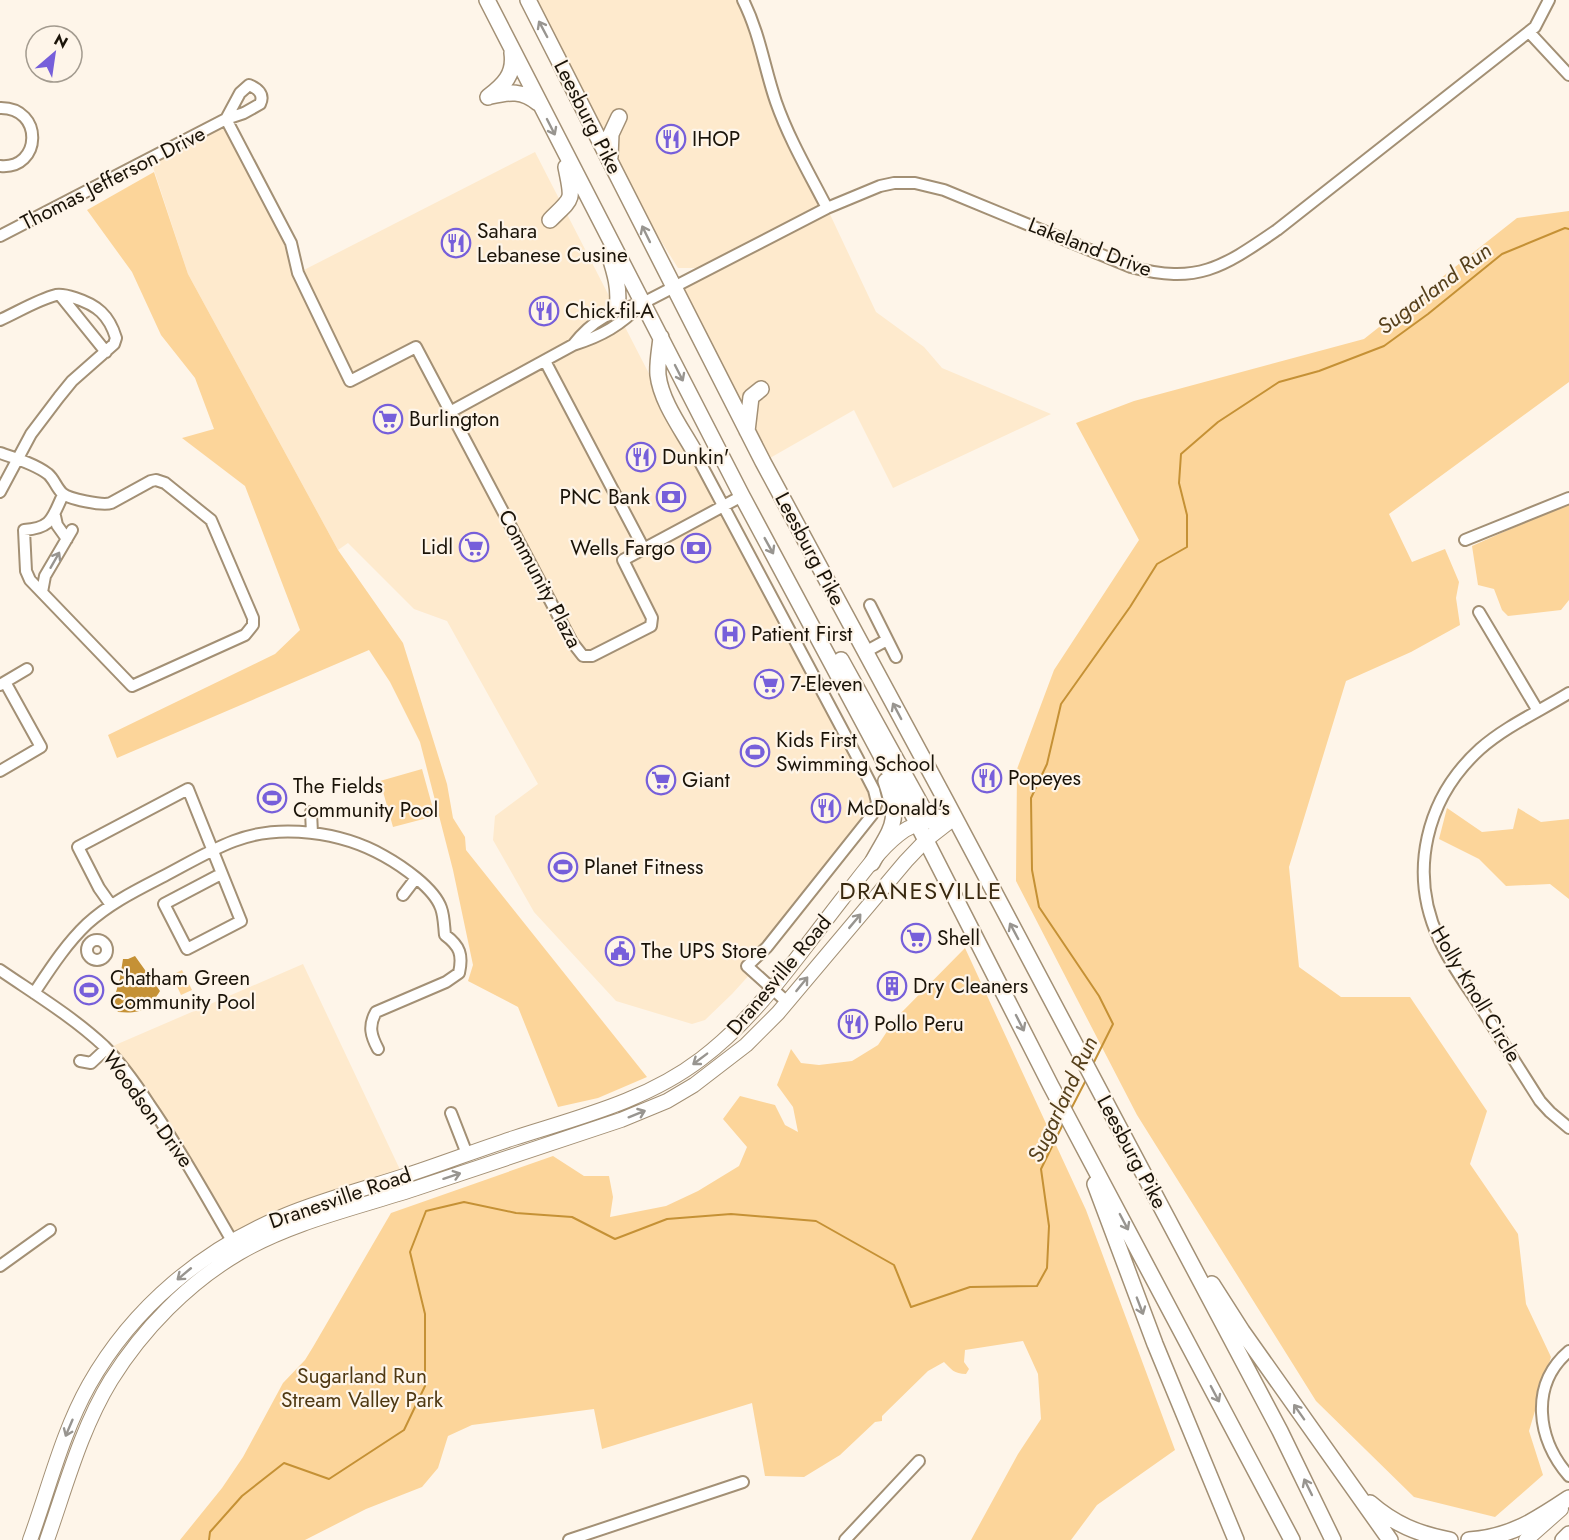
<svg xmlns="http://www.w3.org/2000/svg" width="1569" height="1540" font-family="Jost,sans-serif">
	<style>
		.built { fill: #feeacd }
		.green { fill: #fcd59a }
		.water { fill: #c59135 }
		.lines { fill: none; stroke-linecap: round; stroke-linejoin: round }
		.stream { stroke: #c59135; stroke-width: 2 }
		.minor-casing { stroke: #a39075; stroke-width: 14 }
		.major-casing { stroke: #a39075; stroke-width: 16 }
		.highway-casing { stroke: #a39075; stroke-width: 18 }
		.minor { stroke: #fff; stroke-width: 10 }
		.major { stroke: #fff; stroke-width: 14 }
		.highway { stroke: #fff; stroke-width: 15 }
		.oneway { stroke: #989590 }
		.labels { text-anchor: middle; stroke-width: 4.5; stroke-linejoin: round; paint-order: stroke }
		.street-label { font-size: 21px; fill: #1a1308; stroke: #fef5e9 }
		.poi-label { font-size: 21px; fill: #1a1308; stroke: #fef5e9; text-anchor: start }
		.park-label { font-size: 21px; fill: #4e3812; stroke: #fef5e9 }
		.water-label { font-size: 22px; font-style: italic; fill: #56401b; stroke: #fef5e9 }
		.quarter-label { font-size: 24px; letter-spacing: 1.5px; fill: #392910; stroke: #fef5e9 }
	</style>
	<rect width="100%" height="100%" fill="#fef5e9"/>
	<path class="built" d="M528,0H743L769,75L827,208L876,312L924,347L942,368L1051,414L893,488L854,410L763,462L672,286L706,268H678L610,160Z
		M226,119L290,243L298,273L535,152L661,397L870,791L872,825L789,931L732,994L705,1020L692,1024L616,1001L534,912L493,840L495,816L538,784L447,621L414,609L348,543L338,550L188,274L150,158Z
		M303,964L403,1176L232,1240L213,1205L106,1049Z"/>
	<path class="green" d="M154,172L188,274L338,550L403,643L447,784L453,818L465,837L466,850L647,1077L598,1098L558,1107L518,1007L468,981L473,965L453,870L420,742L390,682L369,650L117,758L108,735L275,654L300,630L245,486L182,438L214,429L195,378L161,335L132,272L87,210Z
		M1569,211V382L1389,514L1412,562L1445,549L1459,582L1456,598L1460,625L1411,652L1346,681L1289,867L1299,967L1341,997H1410L1487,1111L1470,1164L1518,1234L1526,1304L1551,1357L1529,1431L1543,1475L1495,1517L1414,1497L1316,1401L1137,1115L1016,881L1017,769L1054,670L1139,540L1076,423L1134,401L1364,339L1517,218Z
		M1569,503V600L1561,610L1508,616L1502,610L1494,589L1478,585L1472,546Z
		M422,769L435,816L393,827L380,781Z
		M1447,808L1482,832L1513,829L1518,808L1541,822L1569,819V899L1550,884L1506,886L1479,859L1439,839Z
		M965,948L1086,1210L1175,1450L1097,1505L1071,1540H971L1018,1454L1041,1419L1038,1374L1023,1341L965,1350L964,1362L969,1369L966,1374C954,1374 951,1369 944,1362L928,1371L882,1416V1421L875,1422L840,1455L804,1477L765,1476L752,1403L602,1449L594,1409L472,1425L448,1436L438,1468L422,1487L366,1509L305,1540H180L222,1488L243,1457L283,1383L305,1360L313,1347L391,1213L553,1156L584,1176H609L613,1197L610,1217L666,1206L698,1191L739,1166L747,1147L723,1119L740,1096L775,1105L785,1125L798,1132L793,1107L777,1085L791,1049L801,1063L819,1065L852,1061L878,1045L896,1018Z
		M182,970L192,990L181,995L172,975Z"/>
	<path class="water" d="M135,956L160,991C148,1010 141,1014 118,1012L113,1003L120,978L123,959H128Z
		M89,979L100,987L98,990L97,998H92L90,1002L78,993L81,989L80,986Z"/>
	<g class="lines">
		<path class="stream" d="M1092,1066L1113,1024L1099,996L1039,907L1032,870L1031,798L1047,764L1061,704L1130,607L1157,564L1187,547V515L1179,483L1181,454L1218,422L1279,382L1319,371L1384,346L1428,314L1502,254L1565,228L1569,229
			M1071,1109L1086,1080
			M209,1540L210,1532L242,1496L284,1463L329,1479L404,1430L425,1386V1314L410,1252L426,1211L464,1202L516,1213L572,1217L615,1239L667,1219L731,1214L816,1221L894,1265L911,1307L970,1287L1037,1286L1047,1268L1049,1226L1041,1169L1064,1122"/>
		<g class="minor-casing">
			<path id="minor" d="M743,0C760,34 764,67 776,102C789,139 809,173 827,208
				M1529,32L1569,75
				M249,85C257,88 265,94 260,104L244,113L226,119L240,93Z
				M0,108C44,107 42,170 0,166
				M0,236L226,119L291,243L298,273L350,381L416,347L572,642L583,656H592L651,626L652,618L623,560L742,496
				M60,295L106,352
				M0,320C18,312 37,300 56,295C63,294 69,296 75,298C97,305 109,315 116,338L114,344L72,381L59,397L31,434L0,492
				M573,345C593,319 612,311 643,303L827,208L880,186L894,183H915L944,190L1131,267C1198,285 1223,267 1277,230L1535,27L1549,0
				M545,361L644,549
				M450,412L573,345C602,336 621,325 642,303
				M694,451L857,757L874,790L877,802L872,815L767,947L747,966L787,1002
				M0,453C15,458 35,464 48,474C54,479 56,487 62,493C68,499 103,506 111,503L151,481L156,480L165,483L211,520L253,618V625L245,635L132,686L30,580L26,571L24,530C53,528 52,517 63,495
				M55,516L57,525L67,539
				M1465,540L1569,498
				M42,592L45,576L72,530
				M870,605L896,657
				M1479,612L1538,711
				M865,652L887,640
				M0,685L27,669
				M1569,693C1540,711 1506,726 1480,749C1426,798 1408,872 1439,939C1450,964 1467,986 1482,1009C1501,1040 1521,1071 1540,1101L1550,1112L1569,1128
				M0,771L41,747L5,682
				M311,812L312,833
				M403,895L416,878
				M111,905L99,888L78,847L188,789L241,921L187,949L164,904L221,874
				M87 950a10 10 0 1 1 20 0a10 10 0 1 1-20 0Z
				M0,970C35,994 73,1017 104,1046C121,1063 136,1084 149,1104C181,1150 207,1198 235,1246
				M34,993C50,969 66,944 87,924C110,903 137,890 164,876C187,864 210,850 234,841C280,823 342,832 384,856C402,866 434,888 441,908C444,916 444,926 445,935C460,946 463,955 459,973L446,982L376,1012C368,1026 371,1036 378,1049
				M80,1061L91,1063L106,1049
				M451,1113L467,1154
				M0,1266L50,1230
				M1569,1351C1529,1385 1537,1440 1569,1476
				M569,1540L743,1482
				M845,1540L919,1461"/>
		</g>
		<g class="major-casing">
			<path id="major" d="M30,1540C49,1488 62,1433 89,1385C133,1307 204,1248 286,1215C325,1199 364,1189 404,1176C441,1164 477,1150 514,1138C579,1117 646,1101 701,1059C758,1016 799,954 843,898C862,875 880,847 905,830C918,822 932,821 947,819
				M47,1540C66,1486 81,1429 111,1380C143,1329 188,1283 239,1253C292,1222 356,1208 414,1189C483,1166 552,1143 621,1120L667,1101L694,1085L746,1045L778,1013L906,861L926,840L953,819
				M1526,1540L1561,1509"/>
		</g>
		<g class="highway-casing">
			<path id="highway" d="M487,0L742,496L914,817L1051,1086L1292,1540
				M528,0L763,462L946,801L1280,1431L1333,1540
				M491,96C510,92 522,90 538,103
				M488,97C504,85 515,74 512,53
				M610,157L611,134L619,117
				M550,220C574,196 573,202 566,167
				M609,254C615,273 620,289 617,309
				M661,337C660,349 657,362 658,375C661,401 681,428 694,451
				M747,431L751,397L761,389
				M841,660L925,812L936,817L955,818
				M872,863C892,826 901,824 886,781
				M1095,1184L1155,1344L1236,1540
				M1212,1284L1242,1331L1390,1540
				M1370,1503C1394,1524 1418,1534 1450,1540
				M1469,1540C1511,1537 1536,1520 1569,1498
				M1563,1540L1569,1534"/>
		</g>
		<use href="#minor" class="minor"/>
		<use href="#major" class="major"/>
		<use href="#highway" class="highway"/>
	</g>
	<defs><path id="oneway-shaft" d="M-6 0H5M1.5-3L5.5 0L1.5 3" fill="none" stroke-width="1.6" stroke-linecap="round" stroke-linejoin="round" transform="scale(1.5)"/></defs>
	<g class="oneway">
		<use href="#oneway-shaft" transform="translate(543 29) rotate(-118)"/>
		<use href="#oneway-shaft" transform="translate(551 127) rotate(63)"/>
		<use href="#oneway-shaft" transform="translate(646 234) rotate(-116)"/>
		<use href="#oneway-shaft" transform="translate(679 373) rotate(63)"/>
		<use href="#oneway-shaft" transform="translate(769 546) rotate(61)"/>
		<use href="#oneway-shaft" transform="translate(55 560) rotate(-60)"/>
		<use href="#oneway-shaft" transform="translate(897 711) rotate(-118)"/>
		<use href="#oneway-shaft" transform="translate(855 921) rotate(-50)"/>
		<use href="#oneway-shaft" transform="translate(1014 931) rotate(-118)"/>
		<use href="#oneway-shaft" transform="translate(802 984) rotate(-51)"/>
		<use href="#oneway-shaft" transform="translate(1020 1023) rotate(63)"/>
		<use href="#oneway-shaft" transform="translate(700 1059) rotate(143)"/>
		<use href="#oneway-shaft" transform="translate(637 1114) rotate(-22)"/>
		<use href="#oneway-shaft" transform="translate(452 1176) rotate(-18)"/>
		<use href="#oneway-shaft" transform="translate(1124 1222) rotate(62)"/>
		<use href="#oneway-shaft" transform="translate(184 1274) rotate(140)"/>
		<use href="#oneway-shaft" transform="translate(1140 1306) rotate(69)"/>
		<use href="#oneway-shaft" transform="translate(1215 1394) rotate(62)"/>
		<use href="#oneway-shaft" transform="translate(1299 1412) rotate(-125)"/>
		<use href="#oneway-shaft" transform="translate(69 1428) rotate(113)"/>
		<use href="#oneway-shaft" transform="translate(1308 1487) rotate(-116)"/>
	</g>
	<defs>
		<g id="restaurant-ring" transform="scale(1.5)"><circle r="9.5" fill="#fef5e9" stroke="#765fda" stroke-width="1.5"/><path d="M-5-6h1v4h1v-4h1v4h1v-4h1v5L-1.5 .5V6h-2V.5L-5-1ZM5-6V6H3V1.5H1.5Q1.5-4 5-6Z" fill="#765fda"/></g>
		<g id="supermarket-ring" transform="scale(1.5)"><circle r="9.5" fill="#fef5e9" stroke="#765fda" stroke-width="1.5"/><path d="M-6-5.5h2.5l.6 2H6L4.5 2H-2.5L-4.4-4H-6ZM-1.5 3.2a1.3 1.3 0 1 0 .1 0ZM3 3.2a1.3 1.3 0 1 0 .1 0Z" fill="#765fda"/></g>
		<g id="bank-ring" transform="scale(1.5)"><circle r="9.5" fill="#fef5e9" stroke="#765fda" stroke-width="1.5"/><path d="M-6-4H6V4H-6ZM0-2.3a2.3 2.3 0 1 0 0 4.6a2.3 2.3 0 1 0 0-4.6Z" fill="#765fda"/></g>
		<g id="hospital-ring" transform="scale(1.5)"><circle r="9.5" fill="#fef5e9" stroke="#765fda" stroke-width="1.5"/><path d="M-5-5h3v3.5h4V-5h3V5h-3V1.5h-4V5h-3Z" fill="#765fda"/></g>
		<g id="stadium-ring" transform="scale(1.5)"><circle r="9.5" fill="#fef5e9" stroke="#765fda" stroke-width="1.5"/><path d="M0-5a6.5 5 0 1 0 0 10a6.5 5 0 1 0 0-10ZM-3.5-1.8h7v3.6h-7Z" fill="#765fda"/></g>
		<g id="civic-ring" transform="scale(1.5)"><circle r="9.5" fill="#fef5e9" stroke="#765fda" stroke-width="1.5"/><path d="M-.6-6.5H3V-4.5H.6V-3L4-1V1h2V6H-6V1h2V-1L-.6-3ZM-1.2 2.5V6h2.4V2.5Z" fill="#765fda"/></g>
		<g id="building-ring" transform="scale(1.5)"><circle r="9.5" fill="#fef5e9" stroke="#765fda" stroke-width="1.5"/><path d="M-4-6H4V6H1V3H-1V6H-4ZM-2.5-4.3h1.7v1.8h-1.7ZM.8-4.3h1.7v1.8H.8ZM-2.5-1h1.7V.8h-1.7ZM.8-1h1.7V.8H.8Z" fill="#765fda"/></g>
	</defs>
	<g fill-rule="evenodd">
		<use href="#restaurant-ring" x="671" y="139"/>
		<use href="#restaurant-ring" x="456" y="243"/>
		<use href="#restaurant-ring" x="544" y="311"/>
		<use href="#supermarket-ring" x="388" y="419"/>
		<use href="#restaurant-ring" x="641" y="457"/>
		<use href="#bank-ring" x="671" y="497"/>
		<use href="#supermarket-ring" x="474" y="547"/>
		<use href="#bank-ring" x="696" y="548"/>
		<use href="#hospital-ring" x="730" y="634"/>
		<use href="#supermarket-ring" x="769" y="684"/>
		<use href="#stadium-ring" x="755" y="752"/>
		<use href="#restaurant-ring" x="987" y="778"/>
		<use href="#supermarket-ring" x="661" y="780"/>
		<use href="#stadium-ring" x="272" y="798"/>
		<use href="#restaurant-ring" x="826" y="808"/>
		<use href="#stadium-ring" x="563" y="867"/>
		<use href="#supermarket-ring" x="916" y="938"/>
		<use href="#civic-ring" x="620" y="951"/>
		<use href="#building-ring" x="892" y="986"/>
		<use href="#stadium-ring" x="89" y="990"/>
		<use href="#restaurant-ring" x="853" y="1024"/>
	</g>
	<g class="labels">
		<g class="street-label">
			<text transform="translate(588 117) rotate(63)" y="7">Leesburg Pike</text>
			<text transform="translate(113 178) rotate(-27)" y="7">Thomas Jefferson Drive</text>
			<text transform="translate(1090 247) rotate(21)" y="7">Lakeland Drive</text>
			<text transform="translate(810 549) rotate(62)" y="7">Leesburg Pike</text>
			<text transform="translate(540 579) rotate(62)" y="7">Community Plaza</text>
			<text transform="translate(779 975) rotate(-50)" y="7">Dranesville Road</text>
			<text transform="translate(1476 994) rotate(59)" y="7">Holly Knoll Circle</text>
			<text transform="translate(148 1109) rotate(54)" y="7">Woodson Drive</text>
			<text transform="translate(1132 1152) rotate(62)" y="7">Leesburg Pike</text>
			<text transform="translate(340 1198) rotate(-19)" y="7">Dranesville Road</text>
		</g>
		<g class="poi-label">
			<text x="692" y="146">IHOP</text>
			<text x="477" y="238">Sahara<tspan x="477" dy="24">Lebanese Cusine</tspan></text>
			<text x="565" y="318">Chick-fil-A</text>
			<text x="409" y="426">Burlington</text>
			<text x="662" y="464">Dunkin'</text>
			<text x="650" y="504" text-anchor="end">PNC Bank</text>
			<text x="453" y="554" text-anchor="end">Lidl</text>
			<text x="675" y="555" text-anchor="end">Wells Fargo</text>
			<text x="751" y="641">Patient First</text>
			<text x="790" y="691">7-Eleven</text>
			<text x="776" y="747">Kids First<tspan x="776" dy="24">Swimming School</tspan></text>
			<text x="1008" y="785">Popeyes</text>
			<text x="682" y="787">Giant</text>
			<text x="293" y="793">The Fields<tspan x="293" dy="24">Community Pool</tspan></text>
			<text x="847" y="815">McDonald's</text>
			<text x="584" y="874">Planet Fitness</text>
			<text x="937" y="945">Shell</text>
			<text x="641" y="958">The UPS Store</text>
			<text x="110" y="985">Chatham Green<tspan x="110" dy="24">Community Pool</tspan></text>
			<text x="913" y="993">Dry Cleaners</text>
			<text x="874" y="1031">Pollo Peru</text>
		</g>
		<g class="park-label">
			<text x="362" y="1383">Sugarland Run<tspan x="362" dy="24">Stream Valley Park</tspan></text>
		</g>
		<g class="water-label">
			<text transform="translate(1434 288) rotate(-37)" y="8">Sugarland Run</text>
			<text transform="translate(1062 1099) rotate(-65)" y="8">Sugarland Run</text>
		</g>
		<g class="quarter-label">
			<text x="921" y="899">DRANESVILLE</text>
		</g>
	</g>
	<g transform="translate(54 54) rotate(29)"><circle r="28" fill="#fef5e9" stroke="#a39b8f" stroke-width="1.5"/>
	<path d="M0-4.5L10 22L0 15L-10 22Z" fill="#765fda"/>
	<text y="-9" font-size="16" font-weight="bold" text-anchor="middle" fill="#1a1308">N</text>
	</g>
</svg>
